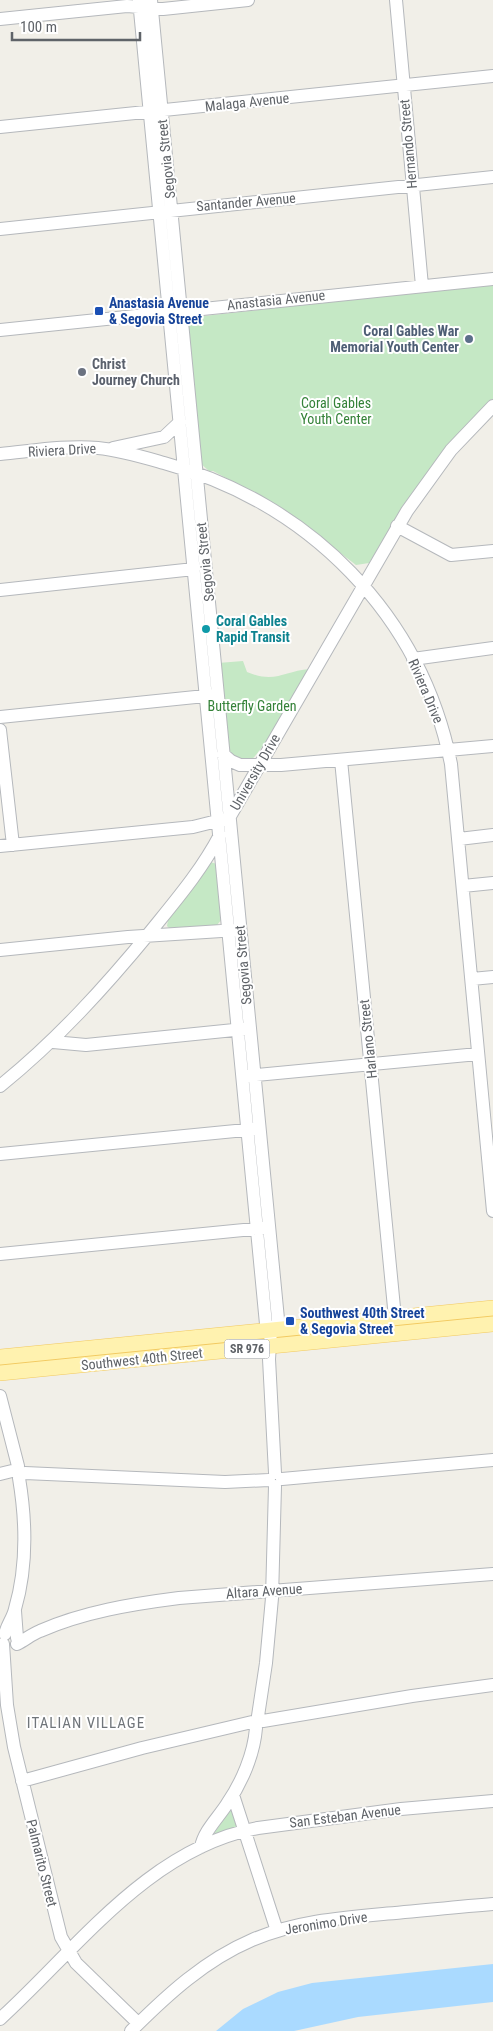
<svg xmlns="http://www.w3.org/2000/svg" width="493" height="2031" font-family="'Roboto Condensed',sans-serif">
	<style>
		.green { fill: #c5e8c5 }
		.water { fill: #aadaff }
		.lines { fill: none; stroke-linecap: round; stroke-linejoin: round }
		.minor-casing { stroke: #b5b8bc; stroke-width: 14 }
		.major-casing { stroke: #f2c960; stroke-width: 16 }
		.minor { stroke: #fff; stroke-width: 12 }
		.major { stroke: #fff2af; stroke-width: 15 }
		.transit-dot { fill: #1a4fb4; stroke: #fff; stroke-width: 2 }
		.service-dot { fill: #5c6f8a; stroke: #fff; stroke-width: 2 }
		.worship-dot { fill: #6b7280; stroke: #fff; stroke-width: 2 }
		.culture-dot { fill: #0f9aa8; stroke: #fff; stroke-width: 2 }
		.labels { text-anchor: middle; stroke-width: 4; stroke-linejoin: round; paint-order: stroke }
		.shield { fill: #fff; stroke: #8f9295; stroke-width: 1 }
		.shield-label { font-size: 12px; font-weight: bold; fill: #5f6368 }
		.street-label { font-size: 14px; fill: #5f6368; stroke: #fff }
		.transit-label { font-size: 14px; font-weight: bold; fill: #164399; stroke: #fff; text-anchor: start }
		.service-label { font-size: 14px; font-weight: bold; fill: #4e5e75; stroke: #fff; text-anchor: end }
		.worship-label { font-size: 14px; font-weight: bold; fill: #5b616d; stroke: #fff; text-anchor: start }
		.park-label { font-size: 14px; fill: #348238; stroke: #fff }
		.culture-label { font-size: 14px; font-weight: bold; fill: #0d838f; stroke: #fff; text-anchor: start }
		.neighbourhood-label { font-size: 15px; letter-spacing: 1px; fill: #70757a; stroke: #fff }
	</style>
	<rect width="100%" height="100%" fill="#f1efe8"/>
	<path class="green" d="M493,284V400L404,508L369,563L356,565L280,507L213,471H209L200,463L188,325L195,317Z
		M243,661L247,672C276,684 283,671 310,669C300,685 261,757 248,762L229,755L218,663Z
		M210,862L217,864L222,919L217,925L169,928L167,926L168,920Z
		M231,1808L237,1826L235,1829L213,1835Z"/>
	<path class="water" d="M493,1964V2002L358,2017L294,2031H216L243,2009L278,1992L312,1983Z"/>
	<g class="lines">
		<g class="minor-casing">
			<path id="minor" d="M139,0L266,1324L271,1330
				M151,0L278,1319V1323L271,1330L269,1359L275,1473
				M396,0L422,286
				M0,19L127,6L163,9L248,0
				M0,127L493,76
				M0,229L493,177
				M0,330L493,279
				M113,448L164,437L180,422
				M0,454C32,451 66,445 98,448C120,450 143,457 164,463C310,503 421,615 451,764L493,1211
				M397,526L451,555L493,551
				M0,590L194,569
				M413,659L493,648
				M0,717L215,695
				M0,730L13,845
				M223,754L231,761L240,765H281L493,746
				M341,760L395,1318
				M229,818L407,511L451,450L493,406
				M459,839L493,835
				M0,846L193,827L225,819
				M463,886L493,883
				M0,950L128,937L237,930
				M472,979L493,977
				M53,1042L86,1045L244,1029
				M247,1076L478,1054
				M0,1086C57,1040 105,987 151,931C176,900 201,871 220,835
				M0,1154L256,1129
				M0,1254L263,1228
				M0,1396L18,1466
				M25,1473L225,1482L269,1480
				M0,1474L12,1471
				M282,1479L493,1460
				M15,1611L17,1638
				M5,1634C7,1625 13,1618 15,1609C27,1568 26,1520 19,1478
				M3,1644L7,1705L14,1747L61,1937L76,1963L138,2023
				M17,1644C25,1640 32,1634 40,1631C83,1612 132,1604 179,1598L493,1574
				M258,1716L266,1663L272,1598L275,1486
				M263,1721L412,1696L493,1685
				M22,1781L142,1748L252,1722
				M233,1795L277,1931
				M201,1847C204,1831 218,1818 227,1804C242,1782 254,1754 256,1728
				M0,2019C77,1949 149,1848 258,1828L401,1809L493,1801
				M131,2031C167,1995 205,1960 252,1940C294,1922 338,1918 383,1914C419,1911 456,1907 493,1904"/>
		</g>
		<g class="major-casing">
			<path id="major" d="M0,1357L493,1308
				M0,1373L493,1324"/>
		</g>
		<use href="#minor" class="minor"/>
		<use href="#major" class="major"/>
	</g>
	<g class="transit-dot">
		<rect x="94" y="306" width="10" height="10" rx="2.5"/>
		<rect x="285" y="1316" width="10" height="10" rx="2.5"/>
	</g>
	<circle class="service-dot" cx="469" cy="339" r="5"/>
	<circle class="worship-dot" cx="82" cy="372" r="5"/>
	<circle class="culture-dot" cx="206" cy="629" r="5"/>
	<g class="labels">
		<rect class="shield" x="224.5" y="1339.5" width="45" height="19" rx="4"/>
		<g class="shield-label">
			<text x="247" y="1353">SR 976</text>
		</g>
		<g class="street-label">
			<text transform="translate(247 102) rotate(-6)" y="5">Malaga Avenue</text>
			<text transform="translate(408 144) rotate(-95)" y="5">Hernando Street</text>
			<text transform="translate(166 159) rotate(-96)" y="5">Segovia Street</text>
			<text transform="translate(246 202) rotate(-5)" y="5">Santander Avenue</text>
			<text transform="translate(276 300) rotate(-6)" y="5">Anastasia Avenue</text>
			<text transform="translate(62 450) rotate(-3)" y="5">Riviera Drive</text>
			<text transform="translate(205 562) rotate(-96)" y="5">Segovia Street</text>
			<text transform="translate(426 691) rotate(67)" y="5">Riviera Drive</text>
			<text transform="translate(255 772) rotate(-60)" y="5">University Drive</text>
			<text transform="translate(243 965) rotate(-95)" y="5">Segovia Street</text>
			<text transform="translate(368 1039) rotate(-96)" y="5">Harlano Street</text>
			<text transform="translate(142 1359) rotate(-6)" y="5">Southwest 40th Street</text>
			<text transform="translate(264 1591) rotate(-4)" y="5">Altara Avenue</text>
			<text transform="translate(345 1816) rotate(-7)" y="5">San Esteban Avenue</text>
			<text transform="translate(42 1863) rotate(76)" y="5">Palmarito Street</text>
			<text transform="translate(326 1923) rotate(-9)" y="5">Jeronimo Drive</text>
		</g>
		<g class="transit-label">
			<text x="109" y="308">Anastasia Avenue<tspan x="109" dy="16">&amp; Segovia Street</tspan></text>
			<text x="300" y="1318">Southwest 40th Street<tspan x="300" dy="16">&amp; Segovia Street</tspan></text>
		</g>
		<g class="service-label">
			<text x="459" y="336">Coral Gables War<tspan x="459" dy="16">Memorial Youth Center</tspan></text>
		</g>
		<g class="worship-label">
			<text x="92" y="369">Christ<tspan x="92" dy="16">Journey Church</tspan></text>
		</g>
		<g class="park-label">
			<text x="336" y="408">Coral Gables<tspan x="336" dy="16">Youth Center</tspan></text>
			<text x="252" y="711">Butterfly Garden</text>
		</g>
		<g class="culture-label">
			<text x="216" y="626">Coral Gables<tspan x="216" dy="16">Rapid Transit</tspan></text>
		</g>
		<g class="neighbourhood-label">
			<text x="86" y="1728">ITALIAN VILLAGE</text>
		</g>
	</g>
	<path d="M12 32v8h128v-8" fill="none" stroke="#5f6368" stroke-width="2.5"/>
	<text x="20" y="32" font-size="15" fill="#5f6368" stroke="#ffffff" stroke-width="4" paint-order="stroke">100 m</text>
</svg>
